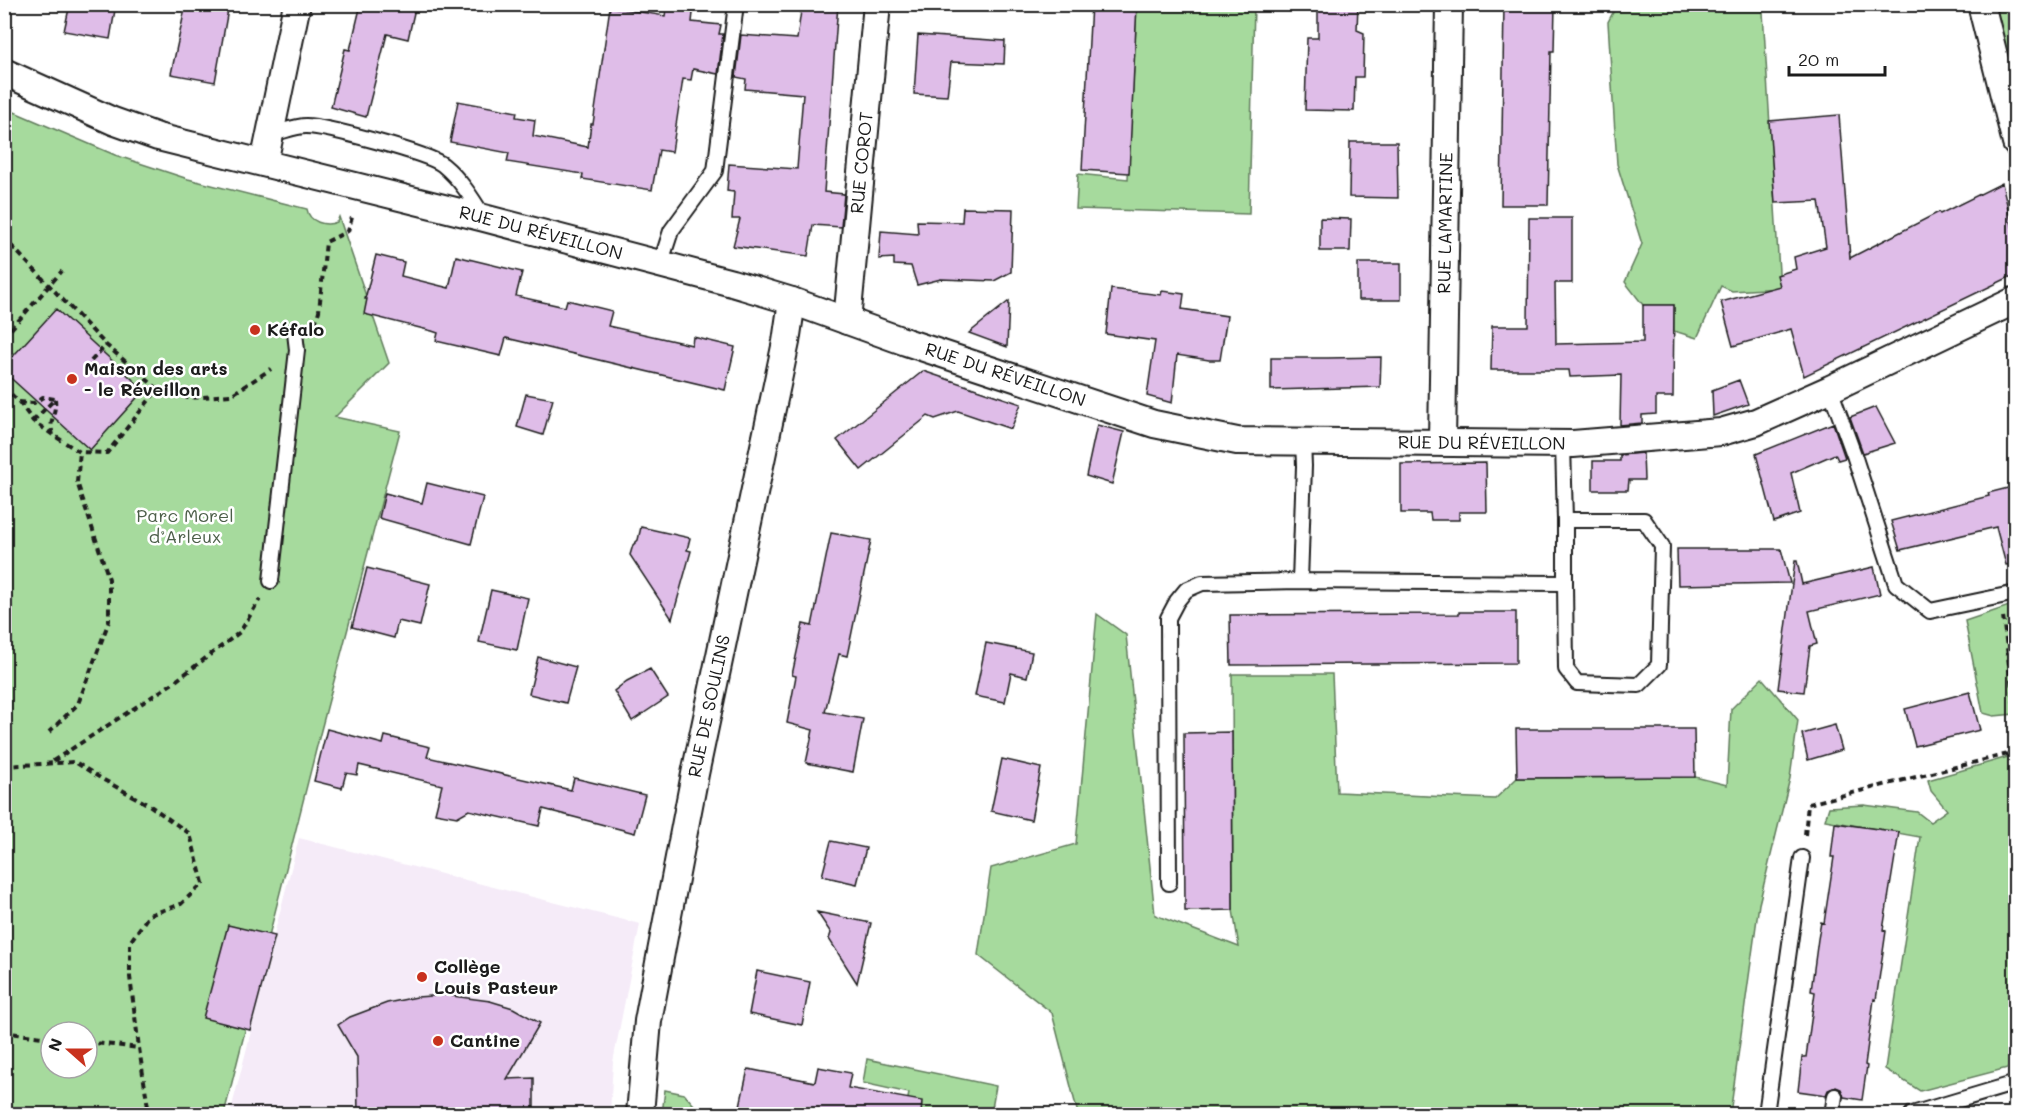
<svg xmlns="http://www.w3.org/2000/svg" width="2020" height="1119" font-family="Mali,sans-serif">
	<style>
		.built { fill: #f5ebf8 }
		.green { fill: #a6da9d; stroke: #617b5c; stroke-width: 1.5; fill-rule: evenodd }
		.building { fill: #dfbde8; stroke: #1c1c1c; stroke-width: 1.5 }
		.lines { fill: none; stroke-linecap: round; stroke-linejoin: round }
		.service-casing { stroke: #1c1c1c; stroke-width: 18 }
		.minor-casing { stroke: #1c1c1c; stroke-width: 30 }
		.path { stroke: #1c1c1c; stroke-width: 4; stroke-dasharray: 6 4.5; stroke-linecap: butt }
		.service { stroke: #fff; stroke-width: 14 }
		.minor { stroke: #fff; stroke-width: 26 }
		.poi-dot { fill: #c8321e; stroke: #fff; stroke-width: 2 }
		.labels { text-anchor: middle; stroke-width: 5; stroke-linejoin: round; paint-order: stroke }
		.street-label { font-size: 18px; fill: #1c1c1c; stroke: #fff }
		.poi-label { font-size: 18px; font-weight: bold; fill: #1c1c1c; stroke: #fff; text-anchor: start }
		.park-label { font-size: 18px; fill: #4c5e49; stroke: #fff }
	</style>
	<rect width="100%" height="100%" fill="#fff"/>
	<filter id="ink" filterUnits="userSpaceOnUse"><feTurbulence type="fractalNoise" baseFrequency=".0167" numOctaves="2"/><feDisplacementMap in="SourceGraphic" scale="12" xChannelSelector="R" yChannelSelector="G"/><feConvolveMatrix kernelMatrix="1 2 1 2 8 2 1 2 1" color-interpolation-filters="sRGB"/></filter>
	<g filter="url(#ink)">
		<path class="built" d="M299,838L640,924L613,1062L610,1114H230L251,1032L203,1018L228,923L274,935Z"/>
		<path class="green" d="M1137,5H1254L1249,214L1076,209L1078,174L1128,179Z
			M1617,5H1766L1763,12L1780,288L1732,291L1721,286L1697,338L1674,331V305H1643L1625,282L1642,244L1617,164L1608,22Z
			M1986,5H2015V68L2014,62L1999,54Z
			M5,108L115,155L188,179L307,209C309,222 325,227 337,222L339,217L389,363L335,417L400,431L320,734L224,1114H5ZM51,1032H87V1068H51Z
			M2015,604V714L1994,716L1983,713L1965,621Z
			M1097,614L1126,635L1155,915L1239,947L1233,910L1232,674H1332L1337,792L1495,799L1517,778L1695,777L1727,785L1731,709L1762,678L1798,720L1790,778L1759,904L1730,1114H1078L1052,1013L978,955L991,868L1076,844Z
			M2015,755V1066L1920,1091L1885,1069L1920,837L1825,820L1829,807L1864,805L1917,812L1930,822L1947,810L1931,791L1928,780Z
			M867,1059L996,1086L991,1114H905L909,1093L863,1083Z
			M665,1090L684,1094L702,1114H662Z"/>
		<path class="building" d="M70,4H116L110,39L64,31Z
			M186,4H229L215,82L171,74Z
			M361,4H416L408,39L387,34L366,117L331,107L345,49L350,50Z
			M667,4H694L692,22L721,25L719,34H723L718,74L693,69L691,80L683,79L672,152L659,150L652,190L582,179L583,174L507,162L509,153L450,142L458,101L517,112L516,117L535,120L533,136L588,147L591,124H593L610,7L665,16Z
			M802,4H838L824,192L844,194L841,227L813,225L808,256L733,246L740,219H732L734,192L727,191L729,164L797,169L803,94L745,89L746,79L736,77L741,35L797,39Z
			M1091,4H1137L1129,173L1082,170Z
			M1318,4H1358L1357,30L1364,33L1363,77H1355L1354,111L1305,110L1307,38H1318Z
			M1504,4H1555L1554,51H1551L1548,205H1501Z
			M918,35L1005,41L1004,64L951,62L947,96L914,94Z
			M1839,115L1850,258L1939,212L1940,214L2002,183L2016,242V274L1804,376L1791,329L1733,346L1721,302L1780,286L1777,275L1796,269L1794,257L1826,247L1819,201L1775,203L1769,121Z
			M1350,142H1397L1398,198L1349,197Z
			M963,208L1013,209L1011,272L994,281L941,279L917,285L911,266L894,265V258L879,259L881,231L918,234L917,221L962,222Z
			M1320,218L1351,219L1350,251H1320Z
			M1529,218H1572V283H1555L1556,344L1643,342V305H1674L1673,397H1656V414L1642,415V423L1620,425L1621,375L1570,377L1569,370H1491L1492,326H1528Z
			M376,255L404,262L401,276L449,288L456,256L522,272L516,296L565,307L567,300L612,311L608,326L692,345L693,337L735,347L725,390L506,338L501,356L436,341L438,333L432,331L364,314L367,299H365Z
			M1358,263H1401V300H1358Z
			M1111,289L1161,295L1162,291L1184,294L1182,309L1227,316L1220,360H1209L1177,355L1172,403L1147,396L1155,341L1106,334Z
			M1009,301L1007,347L969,333Z
			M56,309L144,390L90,450L4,372V366Z
			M1328,358L1381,357L1380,387L1271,390V358Z
			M923,371L1021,404L1011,429L958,411L935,419L928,416L861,470L837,440Z
			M1739,380L1748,404L1713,416L1712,390Z
			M526,394L553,399L543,435L517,427Z
			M1876,407L1895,443L1863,453L1850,417Z
			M1833,423L1845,458L1838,460L1835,454L1791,473L1800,513L1774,522L1756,454Z
			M1097,425L1124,432L1112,484L1086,476Z
			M1643,453L1644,480H1629L1628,490H1593V461H1620V455Z
			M1486,463L1487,512H1459V520H1431L1430,513H1401V464Z
			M427,483L483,497L471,544L379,518L385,493L422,503Z
			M2016,486V564L2006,565L1996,527L1900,550L1891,521L1989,496L1988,493Z
			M641,527L690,538L687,550L691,551L672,619L630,555L633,545L638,540Z
			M831,533L871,540L847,656L839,654L825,712L863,719L853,772L806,763L813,730L787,723L796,676L792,675L803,624L812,626Z
			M1677,549H1781L1790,583L1678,585Z
			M1795,561H1797L1802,584L1874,567L1880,594L1809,611L1817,644L1810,646L1804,692L1778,689Z
			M367,568L430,584L420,626L398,621L394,638L352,627Z
			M491,590L528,598L517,650L479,642Z
			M1459,612H1516V663L1231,665L1230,615L1459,614Z
			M986,643L1032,652L1027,677L1011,673L1005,702L975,696Z
			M538,657L576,667L566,703L529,694Z
			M650,669L668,697L632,721L614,691L627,681Z
			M1970,692L1980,730L1915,746L1905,709Z
			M1835,725L1842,750L1808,760L1802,734Z
			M327,729L383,744L385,736L430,747L427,757L571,790L574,778L645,795L635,833L543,809L539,826L469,810L457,817L435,813L442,785L359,765L357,775L346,773L342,788L314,781Z
			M1516,729H1694L1695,777L1517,778Z
			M1232,732L1233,910L1185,911L1184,733Z
			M1002,759L1041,768L1031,820L991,811Z
			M1835,823L1899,832L1883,930L1886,931L1876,1000L1874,999L1865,1065L1867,1066L1862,1100L1844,1097L1841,1089L1836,1087L1828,1090L1826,1095L1798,1091L1802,1057H1806L1815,992L1811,991L1818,939L1821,922L1824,923L1834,857H1831Z
			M831,841L866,848L857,884L822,876Z
			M817,912L871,923L857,983L829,939L831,933Z
			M228,925L275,936L250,1030L203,1018Z
			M757,971L810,982L802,1025L749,1014Z
			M445,995L490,1001L513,1008L540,1023L507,1079L534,1078V1114H358L357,1057L338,1025L350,1017L387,1003L417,997Z
			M818,1067L851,1073L848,1088L922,1101L921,1114H753V1110L740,1106L748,1069L815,1082Z"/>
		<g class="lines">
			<g class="service-casing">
				<path id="service" d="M271,134C282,132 295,126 306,126C325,126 430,154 443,165C460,179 472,198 483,216
					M660,265L671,231L715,171L736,4
					M1830,389L1854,455L1896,584L1930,611L2016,593
					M1563,444L1565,520
					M271,581L297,350L295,333
					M1300,581L1565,583L1566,669L1577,683L1639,685L1659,665L1662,546L1644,520H1565V583
					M1169,883L1168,618L1177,601L1186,590L1202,583L1300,581L1304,466L1303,441
					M1766,1114L1802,858
					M1832,1114L1835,1096
					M1912,1114L2016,1083"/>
			</g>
			<g class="minor-casing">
				<g id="minor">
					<path d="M1981,4L2016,143"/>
					<path id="s1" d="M4,72L113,121L158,137L484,218L732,283L792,301L906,342L1154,424L1237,441L1573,444L1721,432L1756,422L1830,389L2016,300"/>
					<path d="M264,163L297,4"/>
					<path id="s2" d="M847,321L877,4"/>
					<path id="s3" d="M1442,442L1449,4"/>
					<path id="s4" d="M640,1114L648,1021L665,931L695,774L786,342L792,301"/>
				</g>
			</g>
			<path class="path" d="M4,238L106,345L158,389L188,398L231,395L271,369
				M315,324L319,311L326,242L348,231L353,214
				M4,337L62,271
				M91,361L106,345
				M4,387L19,402L33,421L53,435L80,452L107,453L158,389
				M19,402L34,403L43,397L55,399
				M33,421L55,399
				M53,435C48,419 57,414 55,399
				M2003,617L2016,719
				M49,732L78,704L109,621V579L77,482L80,452
				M53,761L173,683L240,632L260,599
				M4,766L75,762L102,779L149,805L190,834L203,883L181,904L149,915L130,942V977L139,1048
				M1805,835L1808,804L2016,752
				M4,1030L10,1033L51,1038
				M87,1042L139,1048L149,1114"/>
			<use href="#service" class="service"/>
			<use href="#minor" class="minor"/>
		</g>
	</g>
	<g class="poi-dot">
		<circle cx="255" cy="330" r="6"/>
		<circle cx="72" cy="379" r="6"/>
		<circle cx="422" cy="977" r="6"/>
		<circle cx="438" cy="1041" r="6"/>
	</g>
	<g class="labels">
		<g class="street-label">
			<text dy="6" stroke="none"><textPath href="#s2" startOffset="159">RUE COROT</textPath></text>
			<text dy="6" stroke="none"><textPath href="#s3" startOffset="219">RUE LAMARTINE</textPath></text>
			<text dy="6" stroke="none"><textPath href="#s1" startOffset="562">RUE DU RÉVEILLON</textPath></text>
			<text dy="6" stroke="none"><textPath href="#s1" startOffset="1048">RUE DU RÉVEILLON</textPath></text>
			<text dy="6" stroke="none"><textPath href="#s1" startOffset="1534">RUE DU RÉVEILLON</textPath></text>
			<text dy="6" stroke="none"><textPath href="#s4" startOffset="414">RUE DE SOULINS</textPath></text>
		</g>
		<g class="poi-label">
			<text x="267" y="336">Kéfalo</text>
			<text x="84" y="375">Maison des arts<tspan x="84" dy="21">- le Réveillon</tspan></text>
			<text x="434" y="973">Collège<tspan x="434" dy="21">Louis Pasteur</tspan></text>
			<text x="450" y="1047">Cantine</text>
		</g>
		<g class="park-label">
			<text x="185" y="522">Parc Morel<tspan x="185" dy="21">d’Arleux</tspan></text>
		</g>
	</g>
	<rect width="2020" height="1119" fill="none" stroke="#fff" stroke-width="24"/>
	<rect x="12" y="12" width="1996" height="1095" fill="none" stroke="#1c1c1c" stroke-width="2" filter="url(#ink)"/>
	<g transform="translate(69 1050) rotate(291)"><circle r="28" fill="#ffffff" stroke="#a4a4a4" stroke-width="1.5"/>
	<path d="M0-4.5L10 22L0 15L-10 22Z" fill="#c8321e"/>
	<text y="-9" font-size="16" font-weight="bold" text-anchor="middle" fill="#1c1c1c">N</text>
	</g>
	<path d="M1789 66v9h96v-9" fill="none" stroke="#1c1c1c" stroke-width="3"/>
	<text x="1798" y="66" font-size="18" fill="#1c1c1c" stroke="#ffffff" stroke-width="4.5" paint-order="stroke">20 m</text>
</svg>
